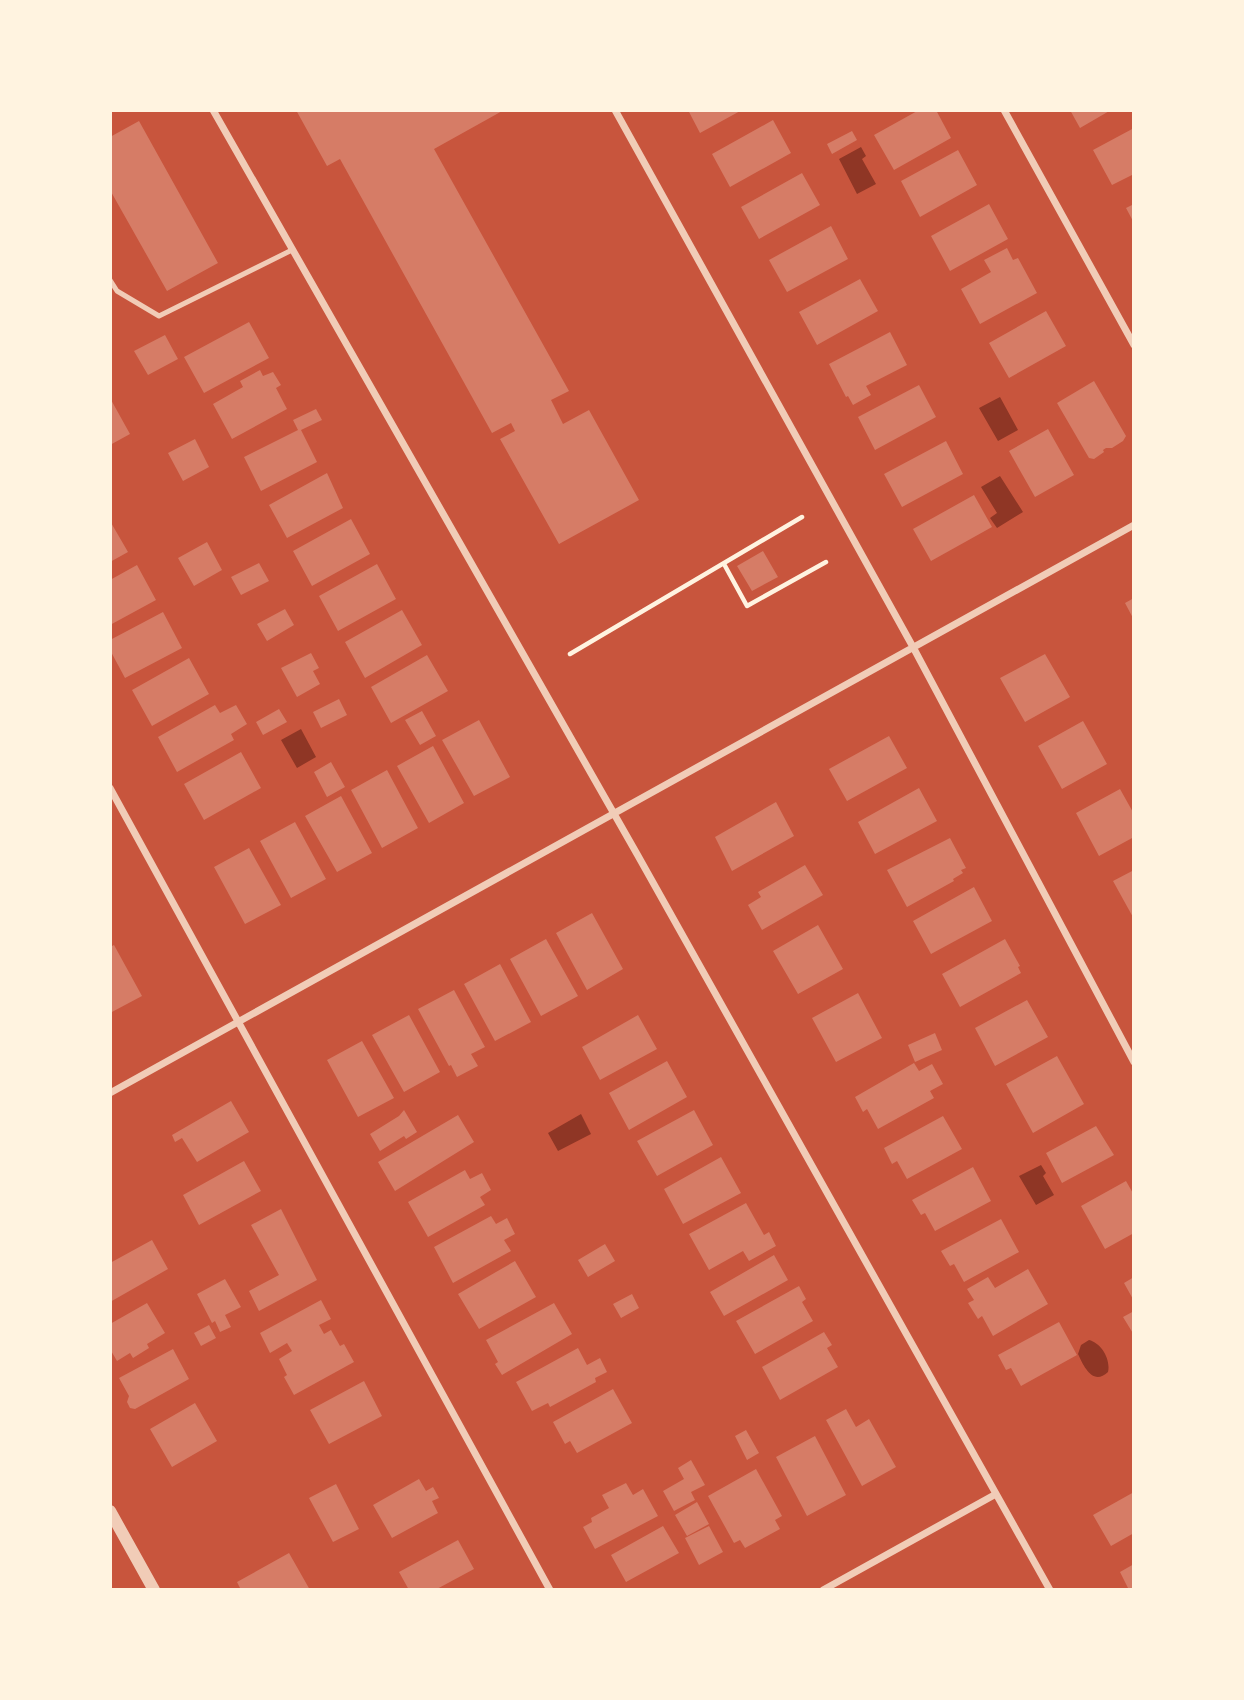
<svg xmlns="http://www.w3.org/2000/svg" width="1244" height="1700" font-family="Signika,sans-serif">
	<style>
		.water { fill: #8f3625 }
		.building { fill: #d67c66 }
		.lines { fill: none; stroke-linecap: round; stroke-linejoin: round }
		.path { stroke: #fff3e0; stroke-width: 4.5 }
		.service { stroke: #f1ccb7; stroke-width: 5 }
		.minor { stroke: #f1ccb7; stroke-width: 7 }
		.tertiary { stroke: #f1ccb7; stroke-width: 12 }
	</style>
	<rect width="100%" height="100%" fill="#c8553d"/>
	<path class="water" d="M861,147L866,156L862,159L876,184L857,194L839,159Z
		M1000,397L1018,430L998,441L979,408Z
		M1000,476L1023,512L997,528L990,518L997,513L981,487Z
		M301,729L316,757L297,768L281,740Z
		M581,1114L591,1134L558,1151L548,1133Z
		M1041,1165L1046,1173L1043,1176L1054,1195L1036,1205L1019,1176Z
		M1089,1340C1101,1343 1111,1359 1108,1372C1093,1386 1084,1367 1078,1354L1081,1345Z"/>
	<path class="building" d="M296,110H504L434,149L569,391L551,400L563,424L589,410L639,500L559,544L500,439L515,431L511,423L492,433L340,159L327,166Z
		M688,110H742L700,133Z
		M919,110H936L951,138L894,170L874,135Z
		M1070,110H1111L1080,128Z
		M773,120L791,153L730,187L712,154Z
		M139,121L218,263L167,291L110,190V137Z
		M1134,128V174L1112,185L1093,150Z
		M852,131L857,140L832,154L827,144Z
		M958,150L977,185L920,217L901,181Z
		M802,173L820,205L759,239L741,207Z
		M989,204L1008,239L950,271L931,236Z
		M1134,204V223L1126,208Z
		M831,226L848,259L787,292L769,260Z
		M1007,248L1013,260L1018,258L1037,293L980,324L961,289L991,272L984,260Z
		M860,279L878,311L817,345L799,312Z
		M1046,311L1066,346L1009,378L989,343Z
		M249,322L269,358L204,393L184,357Z
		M890,332L907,365L866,386L871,395L853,405L848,396L846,397L829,364Z
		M165,335L178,359L148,375L134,351Z
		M260,370L263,376L273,372L281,385L276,388L287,409L232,439L213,404L243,387L240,381Z
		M1094,381L1126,436L1123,441L1112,448H1106L1103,450L1104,452L1094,459L1089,458L1057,403Z
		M919,385L936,417L875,450L858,417Z
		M110,398L130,434L110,445Z
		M316,409L322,420L301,430L317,462L261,491L244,457L298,430L293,420Z
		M1048,429L1074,475L1035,497L1009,451Z
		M195,439L209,467L183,481L168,453Z
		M946,441L963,474L902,507L884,474Z
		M327,473L343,508L287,538L269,505Z
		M974,495L992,527L931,561L913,529Z
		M351,519L370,554L312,586L293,551Z
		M110,521L128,552L110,562Z
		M207,542L222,570L194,586L178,558Z
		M763,551L778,577L752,591L737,566Z
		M259,563L269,581L241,595L231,577Z
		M377,564L396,599L338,631L319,596Z
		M137,565L156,600L110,625V580Z
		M1134,598V620L1125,603Z
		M285,609L294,625L267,641L257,624Z
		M402,610L422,645L365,678L345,642Z
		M163,612L182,648L125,678L110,650V640Z
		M311,653L319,668L313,671L320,684L297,697L281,668Z
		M1045,654L1070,697L1025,722L1000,678Z
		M427,655L448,691L391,723L371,687Z
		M189,658L209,694L152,726L132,690Z
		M339,699L347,715L321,728L313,712Z
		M215,705L220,713L236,705L247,724L231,734L234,740L177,772L158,737Z
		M279,709L287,722L263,735L256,722Z
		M422,711L436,736L420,745L405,720Z
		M479,720L510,777L474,796L442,740Z
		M1083,721L1107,764L1062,789L1038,746Z
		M889,736L907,768L847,801L829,769Z
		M433,746L464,803L429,823L397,766Z
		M241,752L261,788L204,820L184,784Z
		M331,762L345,787L327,797L314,772Z
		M387,770L418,828L382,848L351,790Z
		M919,788L937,821L875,854L858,822Z
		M1120,789L1134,814V837L1099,856L1076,813Z
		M341,796L372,853L337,872L305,816Z
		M776,802L794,836L732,871L715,837Z
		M295,822L326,879L291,898L260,841Z
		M950,838L966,868L961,870L963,873L953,879L954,881L907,907L887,870Z
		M249,848L281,905L245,924L214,867Z
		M805,865L823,895L762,930L748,905L761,897L758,892Z
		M1134,870V919L1113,881Z
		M974,887L992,921L931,954L913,921Z
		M592,913L623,969L587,990L556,933Z
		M818,925L843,969L798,994L773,951Z
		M546,939L578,996L541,1016L510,959Z
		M1005,939L1020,966L1018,967L1021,973L960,1007L942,974Z
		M114,945L142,996L110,1013V947Z
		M500,964L531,1022L495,1041L464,984Z
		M454,990L485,1047L471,1054L478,1066L457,1077L451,1065L449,1066L418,1009Z
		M858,993L882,1038L836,1062L812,1018Z
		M1027,1000L1048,1037L995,1066L975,1028Z
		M409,1015L440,1072L404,1092L372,1035Z
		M638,1015L657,1049L600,1080L582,1047Z
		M935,1033L942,1050L915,1062L908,1045Z
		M362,1041L394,1098L358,1117L327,1060Z
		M1057,1056L1084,1104L1033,1133L1006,1084Z
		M667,1061L687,1097L629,1130L609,1093Z
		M914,1063L919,1071L932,1064L943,1084L930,1091L934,1098L878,1129L867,1109L863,1112L855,1097Z
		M231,1101L249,1132L197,1162L182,1138L175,1142L172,1135Z
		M404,1110L417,1132L406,1139L404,1136L380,1151L370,1134L399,1116Z
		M694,1110L713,1145L657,1176L637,1141Z
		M458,1115L474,1142L395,1191L378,1162Z
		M943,1116L962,1149L907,1179L897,1161L892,1164L884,1148Z
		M1096,1126L1114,1155L1062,1183L1046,1153Z
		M721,1157L741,1193L683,1224L664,1189Z
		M244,1161L261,1191L199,1225L183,1195Z
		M973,1167L991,1201L935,1231L925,1213L921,1215L912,1200Z
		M465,1170L470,1179L482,1173L491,1190L480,1197L485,1205L428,1237L408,1202Z
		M1126,1181L1134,1195V1233L1105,1249L1081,1206Z
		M746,1203L764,1235L769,1232L776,1246L749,1261L743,1251L709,1270L689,1234Z
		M281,1209L317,1280L259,1311L249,1291L279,1275L251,1225Z
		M491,1216L496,1224L507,1218L515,1234L504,1240L511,1251L453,1283L434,1247Z
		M1001,1219L1019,1252L964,1282L954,1264L950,1266L941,1251Z
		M152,1240L168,1269L110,1302V1263Z
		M605,1244L615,1261L588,1277L578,1260Z
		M774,1255L788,1280L724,1316L710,1292Z
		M515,1261L536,1297L479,1329L458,1294Z
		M1028,1269L1048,1304L993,1336L982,1316L978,1319L968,1303L974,1300L967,1289L988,1277L995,1288Z
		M1134,1277V1301L1124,1283Z
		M225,1279L241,1307L225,1315L231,1327L220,1332L215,1321L212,1323L197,1294Z
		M799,1286L806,1299L802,1302L813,1321L755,1354L736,1321Z
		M632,1294L639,1308L621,1318L613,1304Z
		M321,1300L331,1319L319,1325L324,1334L331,1330L340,1346L344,1344L354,1362L294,1395L284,1377L287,1375L279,1359L292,1351L287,1343L270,1353L260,1333Z
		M147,1303L165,1333L147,1344L149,1348L133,1358L130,1353L117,1361L110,1349V1324Z
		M554,1303L572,1334L502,1375L495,1364L498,1362L486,1340Z
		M1134,1311V1335L1123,1317Z
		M1059,1322L1077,1355L1021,1386L1011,1368L1006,1370L998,1355Z
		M209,1325L216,1338L201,1346L194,1333Z
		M824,1332L832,1345L827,1348L838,1367L780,1400L762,1367Z
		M578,1348L587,1365L600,1358L607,1372L595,1378L596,1382L550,1407L548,1403L532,1411L516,1382Z
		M173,1349L189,1379L135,1409L130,1408L127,1402L129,1396L119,1378Z
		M364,1381L382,1416L329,1444L310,1410Z
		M613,1389L632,1423L577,1453L570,1441L565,1444L553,1422Z
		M195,1403L217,1441L172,1467L150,1429Z
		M846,1409L856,1427L869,1419L896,1467L862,1486L826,1420Z
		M746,1430L759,1453L747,1460L735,1436Z
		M815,1436L846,1495L807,1516L776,1457Z
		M691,1460L705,1485L691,1492L695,1500L674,1511L663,1491L684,1479L678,1468Z
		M756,1469L782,1516L775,1520L780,1529L745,1548L740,1540L734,1543L708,1496Z
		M419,1479L426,1491L433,1487L439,1498L432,1501L438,1513L392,1538L373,1505Z
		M626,1483L633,1495L643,1489L658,1516L595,1549L583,1527L592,1522L591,1518L609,1508L602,1495Z
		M336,1484L359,1529L333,1542L309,1498Z
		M1134,1492V1533L1111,1546L1093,1515Z
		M697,1502L709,1524L687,1536L675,1515Z
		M663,1526L679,1553L626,1582L611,1555Z
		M709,1526L723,1552L699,1565L685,1538Z
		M458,1540L474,1569L435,1590H409L399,1572Z
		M289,1553L310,1590H241L237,1582Z
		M1134,1564V1590H1129L1120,1572Z"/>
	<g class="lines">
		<path class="path" d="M724,564L747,606L826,562
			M570,654L802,517"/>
		<path class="service" d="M110,280L117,291L159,316L292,250"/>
		<path class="minor" d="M213,110L637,854L1050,1590
			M615,110L913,647L1134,1062
			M1004,110L1134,345
			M110,788L550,1590
			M110,1093L1134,525
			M823,1590L996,1494"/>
		<path class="tertiary" d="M110,1511L154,1590"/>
	</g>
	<rect width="1244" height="1700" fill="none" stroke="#fff3e0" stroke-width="224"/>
</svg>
